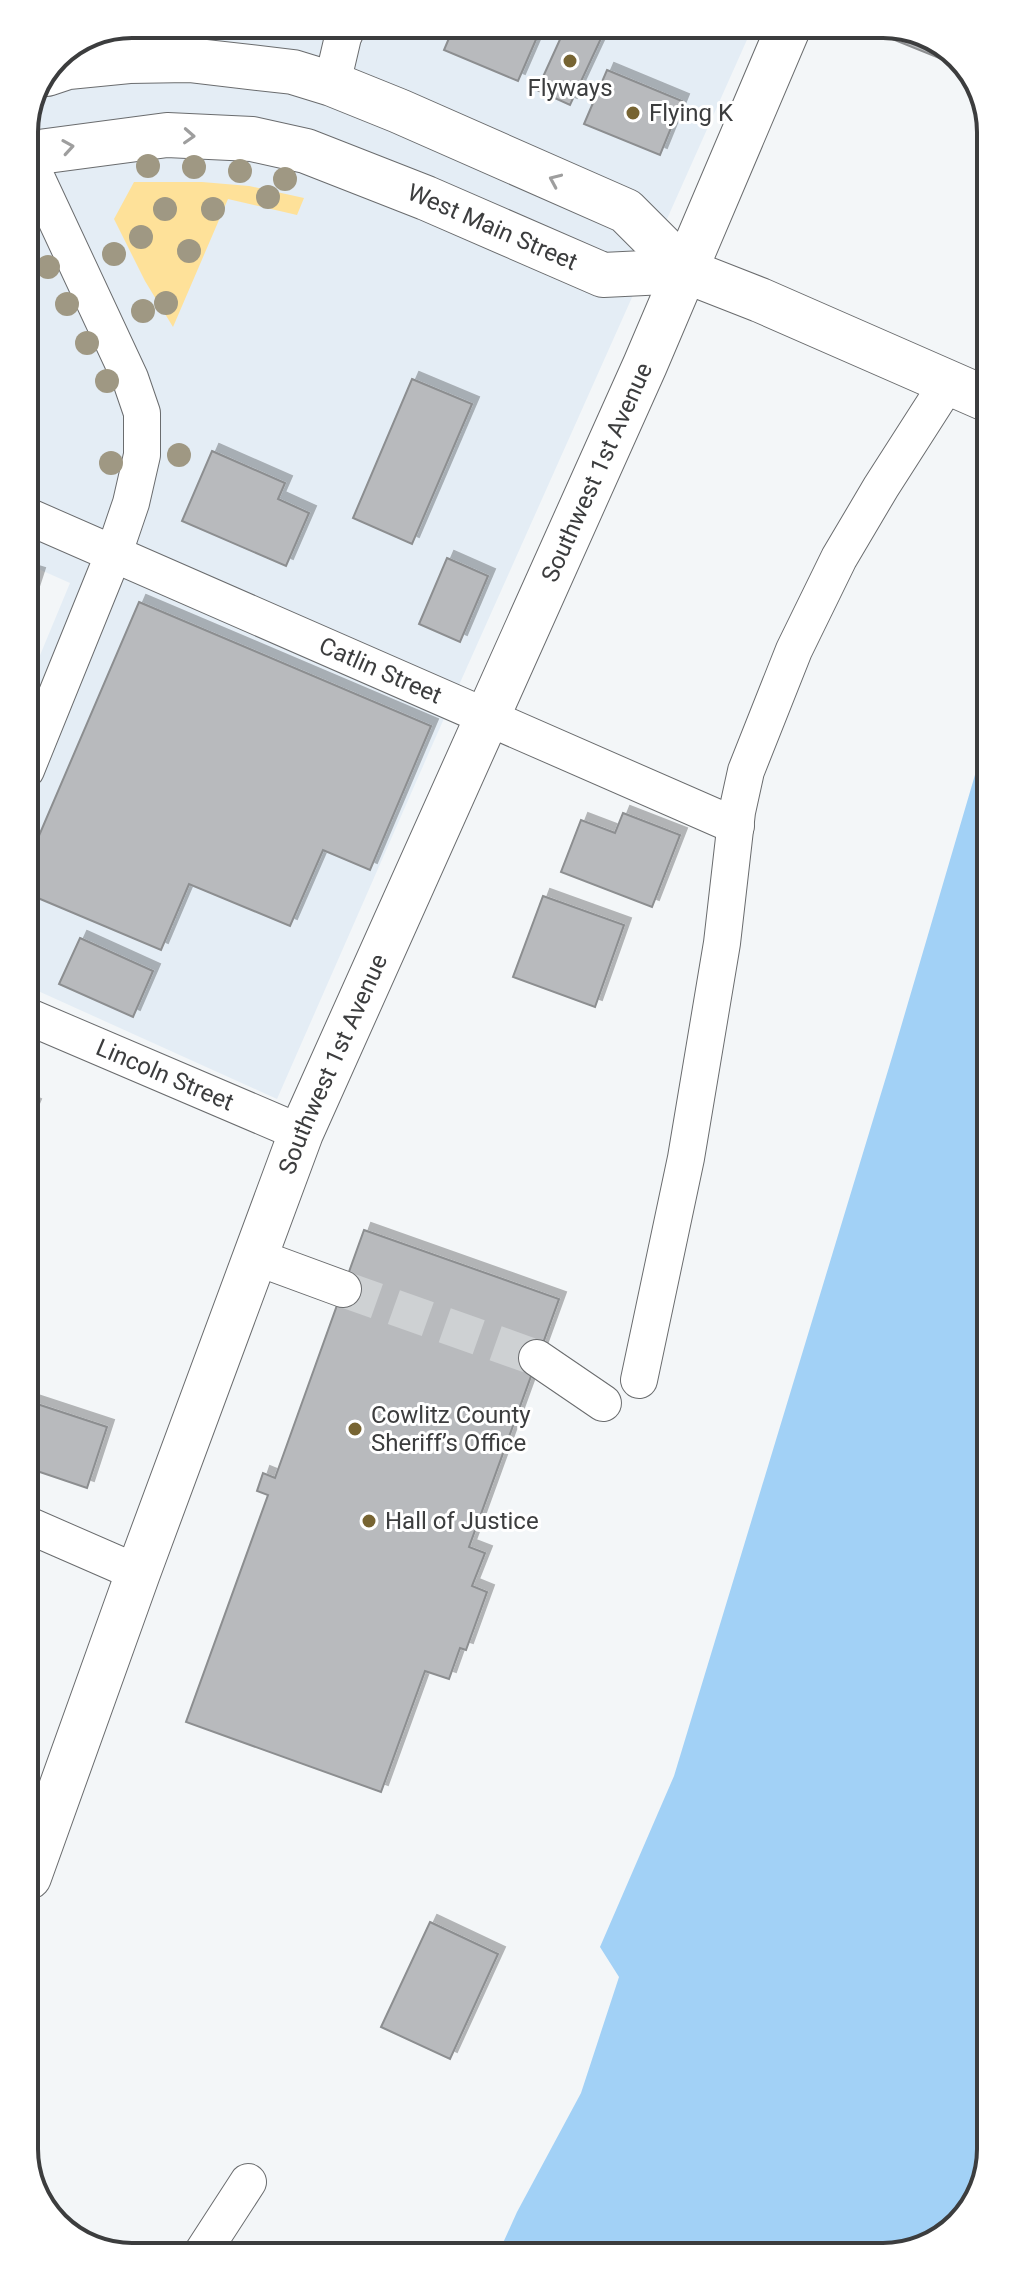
<svg xmlns="http://www.w3.org/2000/svg" width="1015" height="2281" font-family="Roboto,sans-serif">
	<style>
		.built { fill: #e4edf5 }
		.green { fill: #fee199 }
		.water { fill: #a2d1f6 }
		.building { fill: #b8babd; stroke: #8c8e90; stroke-width: 2; filter: url(#shadow) }
		.lines { fill: none; stroke-linecap: round; stroke-linejoin: round }
		.minor-tunnel { stroke: #ced1d3; stroke-width: 36; stroke-dasharray: 36 18; stroke-linecap: butt }
		.minor-casing { stroke: #6a6c6e; stroke-width: 38 }
		.major-casing { stroke: #6a6c6e; stroke-width: 46 }
		.minor { stroke: #fff; stroke-width: 36 }
		.major { stroke: #fff; stroke-width: 44 }
		.tree { fill: #9f9883 }
		.oneway { stroke: #9e9e9e }
		.poi-dot { fill: #776432; stroke: #fff; stroke-width: 3 }
		.labels { text-anchor: middle; stroke-width: 6; stroke-linejoin: round; paint-order: stroke }
		.poi-label { font-size: 24px; fill: #3c3d3e; stroke: #fff; text-anchor: start }
		.street-label { font-size: 24px; fill: #3c3d3e; stroke: #fff }
		.rim { fill: none; stroke: #3c3d3e; stroke-width: 4 }
	</style>
	<defs>
		<filter id="shadow"><feDropShadow dx="7" dy="-7" stdDeviation="0" flood-color="#0004"/></filter>
	</defs>
	<rect width="100%" height="100%" fill="#f3f6f8"/>
	<path class="built" d="M132,24H754L434,741L277,1099L27,986L26,689L70,583L25,563L24,125L56,55Z"/>
	<path class="green" d="M134,182H202L249,186L304,198L297,215L228,199L173,327L145,281L114,219Z"/>
	<path class="water" d="M987,734L991,2150L969,2214L918,2251L498,2254L517,2212L581,2093L619,1977L600,1947L674,1776L893,1054Z"/>
	<path class="building" d="M254,24H309L307,28L282,36Z
		M455,24H530L541,28L518,81L444,50Z
		M567,24H586L604,32L570,105L537,90Z
		M861,24H891L949,47L953,51L949,62L860,26Z
		M607,70L682,101L660,155L584,124Z
		M412,379L472,404L412,544L353,518Z
		M212,451L285,483L278,499L309,513L286,566L182,521Z
		M447,558L488,576L460,642L419,624Z
		M25,571L38,575L26,612Z
		M139,602L431,726L370,870L323,850L290,926L189,884L161,950L26,893V866Z
		M623,813L680,835L652,907L561,872L581,820L615,833Z
		M543,896L624,925L595,1007L513,977Z
		M80,938L153,971L133,1017L59,984Z
		M27,1103L34,1106L27,1122Z
		M364,1230L559,1299L469,1547L485,1553L472,1586L487,1592L466,1650L460,1648L449,1679L425,1671L381,1792L186,1722L268,1495L257,1491L263,1473L275,1478Z
		M28,1401L107,1427L87,1488L28,1468Z
		M430,1922L498,1954L450,2059L381,2027Z"/>
	<g class="lines">
		<path class="minor-tunnel" d="M343,1289L537,1358"/>
		<g class="minor-casing">
			<g id="minor">
				<path d="M129,61L130,25"/>
				<path d="M332,84L343,37L349,24"/>
				<path d="M24,151L130,378L142,413V455L131,503L114,553L26,770"/>
				<path id="s1" d="M25,515L736,826"/>
				<path id="s2" d="M27,1016L301,1133"/>
				<path d="M256,1257L343,1289"/>
				<path d="M537,1358L603,1403"/>
				<path d="M639,1380L686,1158L722,943L737,812L746,771L794,650L839,558L881,487L947,384"/>
				<path d="M28,1525L138,1573"/>
				<path d="M200,2256L248,2182"/>
			</g>
		</g>
		<g class="major-casing">
			<g id="major">
				<path d="M47,74L68,67L129,61L189,60L293,72L332,84L399,111L626,211L686,271"/>
				<path id="s3" d="M24,154L167,135L252,139L306,151L426,198L603,275L686,271L760,300L986,399"/>
				<path id="s4" d="M29,1877L138,1573L301,1133L645,365L790,24"/>
			</g>
		</g>
		<use href="#minor" class="minor"/>
		<use href="#major" class="major"/>
	</g>
	<g class="tree">
		<circle cx="148" cy="166" r="12"/>
		<circle cx="194" cy="167" r="12"/>
		<circle cx="240" cy="171" r="12"/>
		<circle cx="285" cy="179" r="12"/>
		<circle cx="268" cy="197" r="12"/>
		<circle cx="165" cy="209" r="12"/>
		<circle cx="213" cy="209" r="12"/>
		<circle cx="141" cy="237" r="12"/>
		<circle cx="189" cy="251" r="12"/>
		<circle cx="114" cy="254" r="12"/>
		<circle cx="48" cy="267" r="12"/>
		<circle cx="166" cy="303" r="12"/>
		<circle cx="67" cy="304" r="12"/>
		<circle cx="143" cy="311" r="12"/>
		<circle cx="87" cy="343" r="12"/>
		<circle cx="107" cy="381" r="12"/>
		<circle cx="179" cy="455" r="12"/>
		<circle cx="111" cy="463" r="12"/>
	</g>
	<defs><path id="oneway-chevron" d="M-2-3.5L2.5 0L-2 3.5" fill="none" stroke-width="1.6" stroke-linecap="round" stroke-linejoin="round" transform="scale(2)"/></defs>
	<g class="oneway">
		<use href="#oneway-chevron" transform="translate(189 136) rotate(3)"/>
		<use href="#oneway-chevron" transform="translate(68 147) rotate(-9)"/>
		<use href="#oneway-chevron" transform="translate(555 180) rotate(-156)"/>
	</g>
	<g class="poi-dot">
		<circle cx="570" cy="61" r="8"/>
		<circle cx="633" cy="113" r="8"/>
		<circle cx="355" cy="1429" r="8"/>
		<circle cx="369" cy="1521" r="8"/>
	</g>
	<g class="labels">
		<g class="poi-label">
			<text x="570" y="96" text-anchor="middle">Flyways</text>
			<text x="649" y="121">Flying K</text>
			<text x="371" y="1423">Cowlitz County<tspan x="371" dy="28">Sheriff’s Office</tspan></text>
			<text x="385" y="1529">Hall of Justice</text>
		</g>
		<g class="street-label">
			<text dy="8" stroke="none"><textPath href="#s3" startOffset="486">West Main Street</textPath></text>
			<text dy="8" stroke="none"><textPath href="#s4" startOffset="1516">Southwest 1st Avenue</textPath></text>
			<text dy="8" stroke="none"><textPath href="#s1" startOffset="388">Catlin Street</textPath></text>
			<text dy="8" stroke="none"><textPath href="#s4" startOffset="868">Southwest 1st Avenue</textPath></text>
			<text dy="8" stroke="none"><textPath href="#s2" startOffset="150">Lincoln Street</textPath></text>
		</g>
	</g>
	<path d="M0 0H1015V2281H0ZM132 38H883A94 94 0 0 1 977 132V2149A94 94 0 0 1 883 2243H132A94 94 0 0 1 38 2149V132A94 94 0 0 1 132 38Z" fill="#fff" fill-rule="evenodd"/>
	<path class="rim" d="M132 38H883A94 94 0 0 1 977 132V2149A94 94 0 0 1 883 2243H132A94 94 0 0 1 38 2149V132A94 94 0 0 1 132 38Z"/>
</svg>
